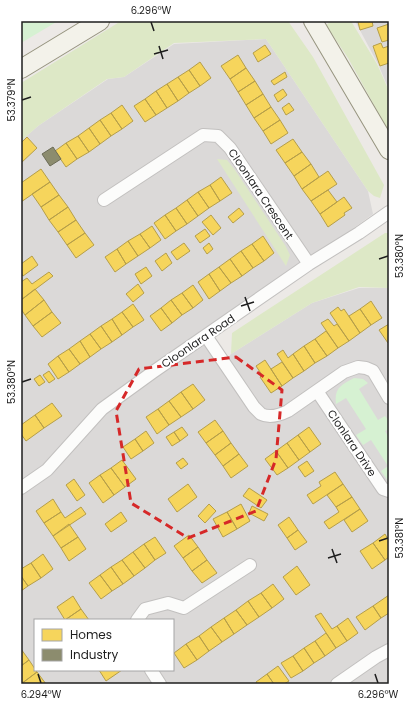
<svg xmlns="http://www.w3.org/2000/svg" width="410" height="705" font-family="Poppins,sans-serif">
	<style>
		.residential { fill: #dbd9d8; fill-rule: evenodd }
		.grass { fill: #dde8c6 }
		.park { fill: #d6f1d2 }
		.homes { fill: #f6d55c; stroke: #b59e49 }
		.industry { fill: #8c8c6e; stroke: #6b6b56 }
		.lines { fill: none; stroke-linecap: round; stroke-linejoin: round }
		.street-casing { stroke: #c2c0bf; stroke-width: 14 }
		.secondary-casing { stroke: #96947f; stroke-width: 20 }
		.street { stroke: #fcfcfb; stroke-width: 12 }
		.secondary { stroke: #f3f2ea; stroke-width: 18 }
		.marked { fill: none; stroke: #d62828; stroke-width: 3; stroke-dasharray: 8 5; stroke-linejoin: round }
		.ticks { fill: none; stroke: #1e1e1e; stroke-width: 1.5 }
		.labels { text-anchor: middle; stroke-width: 4; stroke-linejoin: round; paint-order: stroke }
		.street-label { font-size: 11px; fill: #1e1e1e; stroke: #fff }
		.neatline { fill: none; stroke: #1e1e1e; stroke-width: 1.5 }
		.ticks-label { font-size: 10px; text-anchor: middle; fill: #1e1e1e }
	</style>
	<rect width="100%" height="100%" fill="#ece9e6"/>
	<path class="residential" d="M355,21H389V90L378,64Z
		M266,39L368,191L373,214L205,336L224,363L231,354L312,303L359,288H389V684H21V141L38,126L108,79L124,77L174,44ZM35,620H173V670H35Z"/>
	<path class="grass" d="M121,21H288L313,57L384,185L380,198L374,196L368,191L266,39L174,43L124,77L107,79L38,126L21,141V83Z
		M331,21H351L377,64L389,91V132L348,58L326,25Z
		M217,159L227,160L235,170L285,245L290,255L286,266Z
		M385,233H389V288L359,287L312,303L231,354L232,333Z"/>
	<path class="park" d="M21,21H58L21,43Z
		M354,378L363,379L368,383L359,389L378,420L385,416L389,421V429L385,431L389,438V481H388L381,471L388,466L371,440L363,445L356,435L366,429L346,398L336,404C334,388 341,385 354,378Z"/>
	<path class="homes" d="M359,21H372L373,26L360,30L358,22Z
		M389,24V40L382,42L377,28Z
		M381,43L383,48L389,46V63L380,66L373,46Z
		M265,45L271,54L258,62L253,53Z
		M238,55L246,68L230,79L221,66Z
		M200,62L211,78L200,86L189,70Z
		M246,68L255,81L238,92L230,79Z
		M189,70L200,86L189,93L178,77Z
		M285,72L287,77L274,85L271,81Z
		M178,77L189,93L178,101L167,84Z
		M255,81L263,94L246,105L238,92Z
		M167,84L178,101L167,108L156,91Z
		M283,89L287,95L278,102L274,95Z
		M156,91L167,108L156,115L145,99Z
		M263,94L271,107L254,118L246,105Z
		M145,99L156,115L145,122L134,106Z
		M289,103L294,110L286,115L282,108Z
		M122,105L133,121L122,129L111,113Z
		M271,107L280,120L263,131L254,118Z
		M111,113L122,129L111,136L100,120Z
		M100,120L111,136L100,144L89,128Z
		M280,120L288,133L271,144L263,131Z
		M89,128L100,144L89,152L78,136Z
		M78,136L89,152L77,159L66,143Z
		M27,137L37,148L21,163V143Z
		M293,139L302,152L285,163L276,150Z
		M66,143L77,159L66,167L55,151Z
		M302,152L311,164L294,176L285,163Z
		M311,164L319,177L302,189L294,176Z
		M41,169L50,182L21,202V183Z
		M328,171L337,184L311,201L302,189Z
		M221,177L232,193L220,201L210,185Z
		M50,182L59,195L41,207L32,194Z
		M210,185L220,201L209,208L198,192Z
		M328,190L337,202L320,214L311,201Z
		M198,192L209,208L198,216L187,200Z
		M59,195L68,207L49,220L41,207Z
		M344,197L352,208L344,213L345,215L328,227L320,214Z
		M187,200L198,216L187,224L176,208Z
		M68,207L76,220L58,232L49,220Z
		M176,208L187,224L176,231L165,215Z
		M239,208L244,214L233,223L228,217Z
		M165,215L176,231L165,239L154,223Z
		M211,215L221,228L213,235L202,222Z
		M76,220L85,233L67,245L58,232Z
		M152,226L161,240L150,248L140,234Z
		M205,229L210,236L200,243L195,236Z
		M85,233L94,245L76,258L67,245Z
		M140,234L150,248L138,256L128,241Z
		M263,236L274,253L264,261L252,244Z
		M128,241L138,256L126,264L117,249Z
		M184,243L190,251L177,260L171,252Z
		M209,243L213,249L207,254L203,248Z
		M252,244L264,261L253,268L241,251Z
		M117,249L126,264L115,272L105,257Z
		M241,251L253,268L242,276L230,259Z
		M166,253L172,263L162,271L155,261Z
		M32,256L38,265L23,276L21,273V264Z
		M230,259L242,276L231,283L219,267Z
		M146,267L152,276L141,284L135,274Z
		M219,267L231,283L220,291L209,274Z
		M49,272L53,276L21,300V282L27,278L32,284Z
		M209,274L220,291L209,299L198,282Z
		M138,284L144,293L133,302L126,294Z
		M193,285L203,300L193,308L182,293Z
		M35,289L44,300L25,315L21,309V300Z
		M182,293L193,308L182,315L171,300Z
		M44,300L52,312L33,326L25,315Z
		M171,300L182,315L172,323L161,308Z
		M371,301L382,318L371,325L360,309Z
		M133,304L144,320L133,327L122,312Z
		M338,307L341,311L344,309L360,333L349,341L330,313Z
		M161,308L172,323L161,331L150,316Z
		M360,309L371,325L360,333L349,316Z
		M52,312L61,323L42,337L33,326Z
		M122,312L133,327L122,335L112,319Z
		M112,319L122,335L112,342L101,326Z
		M328,319L334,326L337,324L349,341L338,348L321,323Z
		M389,324V342L388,343L379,330Z
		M101,326L112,342L101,349L90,334Z
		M326,331L338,348L327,356L315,339Z
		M90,334L101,349L90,357L80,341Z
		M315,339L327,356L315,363L304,346Z
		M80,341L90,357L80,364L69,349Z
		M304,346L315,363L304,371L293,354Z
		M69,349L80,364L69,372L58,356Z
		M283,350L288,358L293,354L304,371L293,378L277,354Z
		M58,356L69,372L58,379L48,364Z
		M265,360L282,386L271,393L260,377L262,375L256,366Z
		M282,362L293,378L282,386L271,369Z
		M49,371L55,379L49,383L43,375Z
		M40,375L45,382L39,386L34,379Z
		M193,384L205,400L193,409L181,392Z
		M181,392L193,409L181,417L169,401Z
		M169,401L181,417L169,425L158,409Z
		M52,403L62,416L44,428L35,415Z
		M158,409L169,425L157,434L146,417Z
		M35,415L44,428L26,441L21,434V425Z
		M215,420L223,431L206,443L198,432Z
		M182,427L188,435L180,441L174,432Z
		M309,427L321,444L310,452L298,435Z
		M146,431L154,443L143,451L135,439Z
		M223,431L231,443L215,455L206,443Z
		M174,432L180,441L172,446L166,437Z
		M298,435L310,452L299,460L287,443Z
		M135,439L143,451L131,459L123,447Z
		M231,443L239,454L223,466L215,455Z
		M287,443L299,460L288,468L276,451Z
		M276,451L288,468L277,475L265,459Z
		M239,454L248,466L231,478L223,466Z
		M183,458L188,464L181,469L176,463Z
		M122,460L136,479L125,487L111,468Z
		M307,461L314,471L305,477L298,467Z
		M111,468L125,487L114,495L100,475Z
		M335,472L343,484L313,504L307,495L321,486L319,482Z
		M100,475L114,495L103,503L89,483Z
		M74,479L85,495L77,501L66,485Z
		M188,484L197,497L177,512L168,499Z
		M343,484L352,497L336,507L327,495Z
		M249,488L267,500L261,508L243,496Z
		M352,497L360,509L329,529L324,522L339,512L336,507Z
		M53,499L61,512L44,523L36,511Z
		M209,504L216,511L205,523L198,516Z
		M241,504L250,521L237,529L227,512Z
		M252,506L268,514L264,521L249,513Z
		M81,507L86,514L53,536L44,523L61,512L65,518Z
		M360,509L368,521L352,532L344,520Z
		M121,512L127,521L111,532L105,524Z
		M227,512L237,529L223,537L213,519Z
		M289,517L298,530L287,538L278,525Z
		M69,524L78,537L61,548L53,536Z
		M298,530L307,542L295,550L287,538Z
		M385,534L389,541V557L385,560L373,543Z
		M189,535L198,547L183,558L174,546Z
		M78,537L86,549L69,561L61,548Z
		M155,537L166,553L155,560L144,544Z
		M373,543L385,560L372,569L360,551Z
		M144,544L155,560L145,568L133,552Z
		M198,547L207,560L192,571L183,558Z
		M133,552L145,568L134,576L122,560Z
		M43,554L53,569L41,578L31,563Z
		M122,560L134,576L123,584L111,567Z
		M207,560L217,573L202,583L192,571Z
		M31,563L41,578L28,586L21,576V569Z
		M297,566L310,585L296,595L283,577Z
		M111,567L123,584L112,591L100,575Z
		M100,575L112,591L101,599L89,583Z
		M21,576L28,586L21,591Z
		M273,584L284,599L272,608L261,593Z
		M261,593L272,608L259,617L248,601Z
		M389,595V613L381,618L373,606Z
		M73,596L81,609L65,620L57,607Z
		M248,601L259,617L247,625L236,610Z
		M373,606L381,618L365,630L356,617Z
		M81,609L89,620H65Z
		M236,610L247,625L234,634L224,618Z
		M321,613L332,629L337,626L347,641L336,648L315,616Z
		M224,618L234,634L222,642L211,627Z
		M348,618L358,633L347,641L337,626Z
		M211,627L222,642L209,651L199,636Z
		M326,633L336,648L325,656L315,641Z
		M199,636L209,651L197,660L186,644Z
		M315,641L325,656L314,663L304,648Z
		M186,644L197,660L184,668L174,653Z
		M304,648L314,663L303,671L293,656Z
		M21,649L29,660L21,666Z
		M293,656L303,671L291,678L281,663Z
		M29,660L37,672L21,684V666Z
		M278,666L289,681L284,684H274L267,674Z
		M99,670H122L106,681Z
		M37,672L46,684H21Z
		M267,674L274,684H257L256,682Z"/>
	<path class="industry" d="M53,147L61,159L50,166L42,154Z"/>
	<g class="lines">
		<g class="street-casing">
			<path id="street" d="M104,200L203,135L218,136L230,148L309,264
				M206,336L254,407C256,409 259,412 261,414C269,418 280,415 288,411L344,372L358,367L366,368L373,371L389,398
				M317,391L383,489L389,491
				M21,488L47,470L102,409L153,372L309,264L359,233L389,212
				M137,620L145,609L168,603L184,608L250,565
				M151,670L160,684
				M337,684L376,657L389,650"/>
		</g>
		<g class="secondary-casing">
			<path id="secondary" d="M313,21L389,150
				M21,69L100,21"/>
		</g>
		<use href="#street" class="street"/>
		<use href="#secondary" class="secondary"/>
	</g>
	<path class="marked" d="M236,357L282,390L276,459L256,511L188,538L131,503L116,411L139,369Z"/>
	<path class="ticks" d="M151,22L154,31M159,46L163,59M154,54L168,50M22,100L31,97M379,259L388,256M245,297L250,311M241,306L254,302M22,382L31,379M379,541L388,538M332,549L337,563M328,558L341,554M38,674L41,683M375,674L378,683"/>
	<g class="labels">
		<g class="street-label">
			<text transform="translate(261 194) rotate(56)" y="4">Cloonlara Crescent</text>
			<text transform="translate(198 341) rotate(-34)" y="4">Cloonlara Road</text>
			<text transform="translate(352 443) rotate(56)" y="4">Clonlara Drive</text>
		</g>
	</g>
	<rect width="410" height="705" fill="none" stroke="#ffffff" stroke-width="44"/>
	<rect x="34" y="619" width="140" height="52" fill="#ffffff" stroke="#a5a5a5"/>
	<rect x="42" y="629" width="20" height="12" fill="#f6d55c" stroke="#a5a5a5"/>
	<text x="70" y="639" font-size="12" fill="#1e1e1e">Homes</text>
	<rect x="42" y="649" width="20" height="12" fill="#8c8c6e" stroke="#a5a5a5"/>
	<text x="70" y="659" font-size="12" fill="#1e1e1e">Industry</text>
	<rect x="22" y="22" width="366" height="661" class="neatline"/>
	<g class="ticks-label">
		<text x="151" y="14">6.296°W</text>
		<text transform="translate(11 100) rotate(-90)" y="4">53.379°N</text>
		<text transform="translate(399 256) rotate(-90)" y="4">53.380°N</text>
		<text transform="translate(11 382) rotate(-90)" y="4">53.380°N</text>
		<text transform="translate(399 538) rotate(-90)" y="4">53.381°N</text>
		<text x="41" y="698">6.294°W</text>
		<text x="378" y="698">6.296°W</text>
	</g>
</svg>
